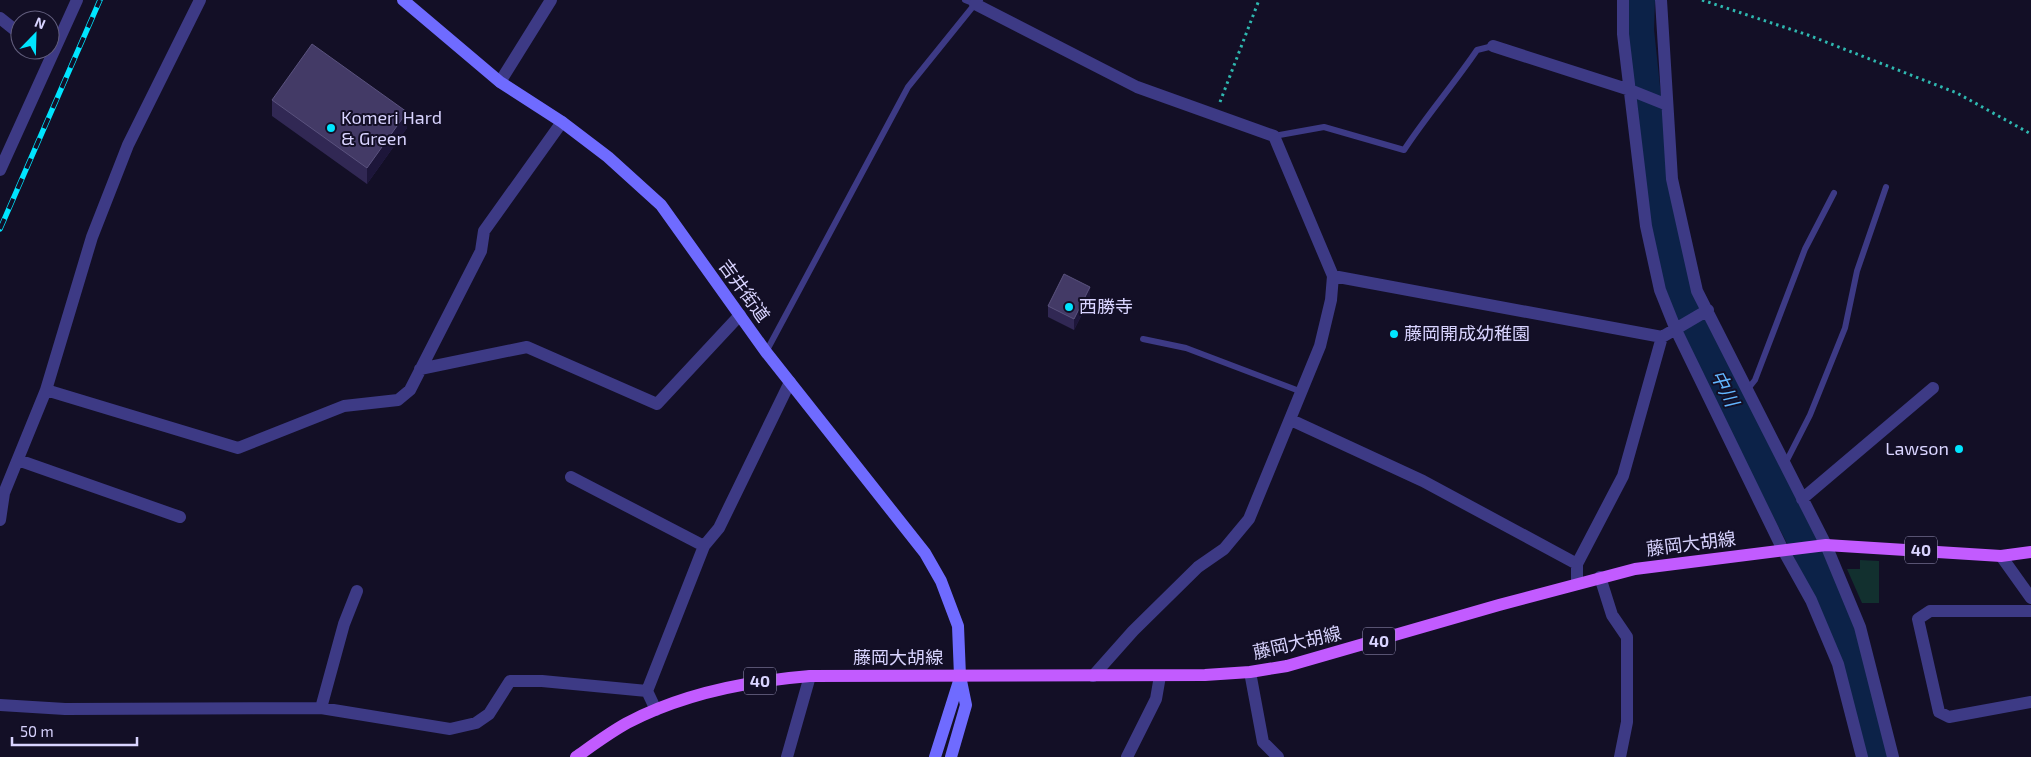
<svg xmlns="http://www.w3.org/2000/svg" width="2031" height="757" font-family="'Exo 2','Noto Sans JP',sans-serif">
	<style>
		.green { fill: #12302f }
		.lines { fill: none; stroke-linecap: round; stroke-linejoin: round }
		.river { stroke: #0c2248; stroke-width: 30 }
		.path { stroke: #2fb8b0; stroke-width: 3; stroke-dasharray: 2.5 4; stroke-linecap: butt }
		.lane { stroke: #3d3a85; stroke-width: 6 }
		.street { stroke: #3d3a85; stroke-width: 12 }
		.secondary { stroke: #6f6bff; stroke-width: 12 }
		.primary { stroke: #c25bff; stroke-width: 12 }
		.rail-casing { stroke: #00e5ff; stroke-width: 5.5 }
		.rail { stroke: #130f26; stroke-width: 4; stroke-dasharray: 11; stroke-linecap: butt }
		.wall { fill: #312854 }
		.shaded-wall { fill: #1d163a }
		.building { fill: #433a66; stroke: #5a527e }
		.poi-dot { fill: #00e5ff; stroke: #130f26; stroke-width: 2 }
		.labels { text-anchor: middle; stroke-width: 4; stroke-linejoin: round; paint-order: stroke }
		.shield { fill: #130f26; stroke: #9e99be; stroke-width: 1 }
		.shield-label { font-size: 16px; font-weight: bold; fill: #d9d4ff }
		.poi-label { font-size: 18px; fill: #d9d4ff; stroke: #130f26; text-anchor: start }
		.street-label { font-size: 18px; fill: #d9d4ff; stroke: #130f26 }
		.water-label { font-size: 19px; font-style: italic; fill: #62b6ff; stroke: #130f26 }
	</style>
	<rect width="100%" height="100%" fill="#130f26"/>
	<path class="green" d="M1860,560L1879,561V603H1862L1847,569H1860Z"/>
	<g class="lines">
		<path class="river" d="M1640,0L1639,30L1654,172L1667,249L1684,299L1709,357L1829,593L1854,658L1866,712L1880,757"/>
		<path class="path" d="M1702,0L1808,35L1957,93L2031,134
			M1220,102L1259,0"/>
		<path class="lane" d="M1274,136L1324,127L1404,150C1427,115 1454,84 1477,50L1493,46
			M1143,339L1186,348L1302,392
			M766,352L908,87L975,4L965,0
			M1747,390L1755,380L1805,249L1834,193
			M1785,464L1810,415L1845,328L1857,271L1886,187"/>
		<path class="street" d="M977,0L975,4L1137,87L1274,136L1333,276L1331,300L1320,346L1249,519L1224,549L1198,567L1133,631L1093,676
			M1623,0V34L1646,226L1660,290L1676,330L1783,550L1811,600L1838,664L1862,757
			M1661,0L1672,179L1697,291L1826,545L1860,627L1893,757
			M0,18L20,34
			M1493,46L1630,90L1665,104
			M500,82L551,0
			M0,170L77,0
			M1333,276L1662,337
			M420,369L527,347L657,404L740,315
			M46,390L238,448L344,406L398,400L410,390L481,251L484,231L562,122
			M1291,420L1423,481L1577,564
			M18,460L180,517
			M571,477L704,546
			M1802,499L1933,388
			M0,520L4,493L46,390L92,237L128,145L200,0
			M2001,556L2031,598
			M1600,577L1612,615L1627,637V722L1620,757
			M1577,584V564L1623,476L1662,337L1708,310
			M2031,611H1930L1918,619L1939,712L1949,717L2031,702
			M1250,672L1263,742L1278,757
			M647,691L704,546L719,528L790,382
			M0,705L65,709L321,708L450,729L476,723L489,714L510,681H542L647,691L656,710
			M321,708L344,624L357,591
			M787,757L810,676
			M1127,757L1156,699L1160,676"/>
		<path class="secondary" d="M403,0L500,82L562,122L608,157L661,205L766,352L925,553L941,581L958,626L960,676L966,705L951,757
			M935,757L960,678"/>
		<path class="primary" d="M576,757C593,745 609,733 627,723C684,693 747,681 810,676L1205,675L1250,672L1287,666L1499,605L1635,569L1826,545L2001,556L2031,552"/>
		<g class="rail-casing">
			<path id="rail" d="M0,229L100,0"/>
		</g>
		<use href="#rail" class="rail"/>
	</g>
	<path class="wall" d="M272,100L407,128L367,184L272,116Z
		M1090,298L1074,330L1048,317V306Z"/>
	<path class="shaded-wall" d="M407,112V128L367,184V168Z
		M1090,287V298L1074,330V319Z"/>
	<path class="building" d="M312,44L407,112L367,168L272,100Z
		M1064,274L1090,287L1074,319L1048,306Z"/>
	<g class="poi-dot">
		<circle cx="331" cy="128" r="5"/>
		<circle cx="1069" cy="307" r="5"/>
		<circle cx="1394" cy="334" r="5"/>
		<circle cx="1959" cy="449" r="5"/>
	</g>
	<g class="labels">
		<g class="shield">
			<rect x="1905" y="536.5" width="32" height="27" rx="4"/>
			<rect x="1363" y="627.5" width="32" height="27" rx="4"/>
			<rect x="744" y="667.5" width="32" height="27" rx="4"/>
		</g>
		<g class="shield-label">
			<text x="1921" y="556">40</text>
			<text x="1379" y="647">40</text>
			<text x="760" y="687">40</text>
		</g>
		<g class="poi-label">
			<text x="341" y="124">Komeri Hard<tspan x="341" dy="21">&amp; Green</tspan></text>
			<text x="1079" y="313">西勝寺</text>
			<text x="1404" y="340">藤岡開成幼稚園</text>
			<text x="1949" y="455" text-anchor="end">Lawson</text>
		</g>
		<g class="street-label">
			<text transform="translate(744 291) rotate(54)" y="6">吉井街道</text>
			<text transform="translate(1691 544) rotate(-7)" y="6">藤岡大胡線</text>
			<text transform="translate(1297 643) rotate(-13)" y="6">藤岡大胡線</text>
			<text x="898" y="664">藤岡大胡線</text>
		</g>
		<g class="water-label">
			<text transform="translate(1725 388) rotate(63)" y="7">中川</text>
		</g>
	</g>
	<g transform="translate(35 35) rotate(23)"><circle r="24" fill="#130f26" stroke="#625e7d"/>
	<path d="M0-4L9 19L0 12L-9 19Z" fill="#00e5ff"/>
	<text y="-8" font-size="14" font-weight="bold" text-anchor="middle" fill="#d9d4ff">N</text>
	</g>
	<path d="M12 737v8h125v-8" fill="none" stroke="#d9d4ff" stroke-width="2.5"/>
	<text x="20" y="737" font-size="15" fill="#d9d4ff" stroke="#130f26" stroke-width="4" paint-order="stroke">50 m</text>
</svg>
